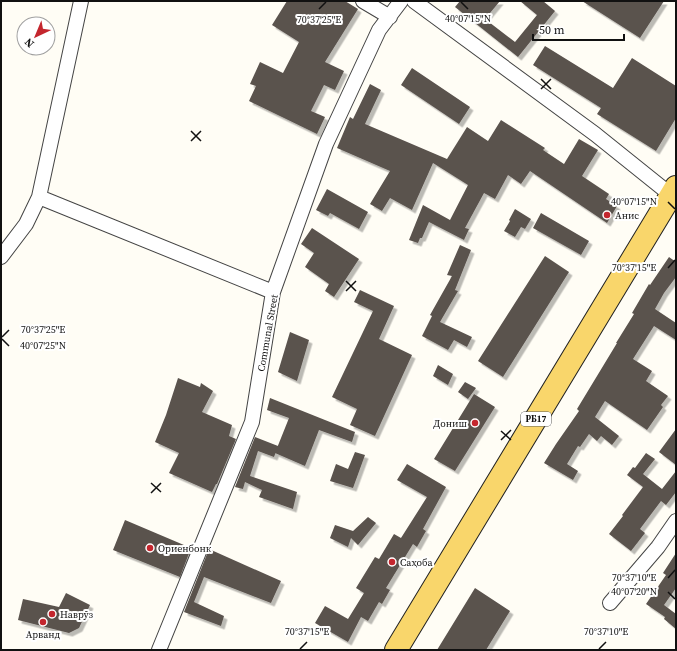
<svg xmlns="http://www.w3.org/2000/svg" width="677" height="651" font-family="'Source Serif 4',serif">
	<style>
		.building { fill: #5a524d; filter: url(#shadow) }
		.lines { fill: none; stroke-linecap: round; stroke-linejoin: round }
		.street-casing { stroke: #444; stroke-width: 16 }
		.primary-casing { stroke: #222; stroke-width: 24 }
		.street { stroke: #fff; stroke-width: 14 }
		.primary { stroke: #f9d66b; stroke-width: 22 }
		.ticks { fill: none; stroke: #111; stroke-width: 1.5 }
		.poi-dot { fill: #c4262e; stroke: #fff; stroke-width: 1.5 }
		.labels { text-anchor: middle; stroke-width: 4; stroke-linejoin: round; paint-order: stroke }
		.shield { fill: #fff; stroke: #585858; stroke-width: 1 }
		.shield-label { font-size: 9px; font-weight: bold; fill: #111 }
		.poi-label { font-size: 10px; fill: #111; stroke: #fff; text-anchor: start }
		.street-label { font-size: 10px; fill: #111; stroke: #fff }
		.ticks-label { font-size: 10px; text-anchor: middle; fill: #111; stroke: #fff; stroke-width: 4; stroke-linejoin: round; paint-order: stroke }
	</style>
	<defs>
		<filter id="shadow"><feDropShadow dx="3.5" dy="3.5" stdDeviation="0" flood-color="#0004"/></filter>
	</defs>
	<rect width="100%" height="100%" fill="#fffdf5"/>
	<path class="building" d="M287,1H345L358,9L325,62L344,71L335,90L324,85L311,111L325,117L317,134L249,101L256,86L250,84L260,62L283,73L299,42L272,25Z
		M460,1H500L485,19L515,42L537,15L520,1H543L555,11L518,57L455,7Z
		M582,1H664L640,38Z
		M545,46L613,88L632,58L676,86V118L656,151L597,114L601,108L533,65Z
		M412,68L470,107L459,124L401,85Z
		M370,84L381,90L365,124L447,159L467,127L488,141L501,120L545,148L543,150L564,164L579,139L598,150L582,176L609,194L606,199L617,206L607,223L530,171L521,184L508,175L495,199L484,193L465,228L469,229L464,240L429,222L422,238H420L418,243L409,240L423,205L450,220L468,185L433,163L412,210L390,198L382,211L370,204L390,171L337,148L350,117L353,119Z
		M327,189L368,212L359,229L330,213L328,216L316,210Z
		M515,209L531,219L525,229L521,227L515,237L504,231L510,221L509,220Z
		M541,213L589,241L581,255L533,228Z
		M312,228L359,259L334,297L325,291L329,284L305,267L314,253L301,244Z
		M460,245L471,250L455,290L458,291L440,322L472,337L467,347L454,340L448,350L422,336L432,316L430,315L452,276L447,275Z
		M545,256L569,272L503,377L478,361Z
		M669,257L676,262V277L664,293L655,309L676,323V340L654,326L633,359L652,371L646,381L668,396L661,405L663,407L647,430L605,401L595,417L619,436L612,445L601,436L597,441L589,434L580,447L578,446L567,464L578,471L573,480L544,463L556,444L579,411L577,409L617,343H616L634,314L632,313L649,284L650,285Z
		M360,290L394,306L379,339L412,355L375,436L350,425L357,409L332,397L373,311L354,302Z
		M290,332L309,340L297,381L278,372Z
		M438,365L453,374L448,385L433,376Z
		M178,378L200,387L201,383L213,391L202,412L232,425L229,436L236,439L217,484H216L212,492L169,473L179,453L155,442L166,415Z
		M465,382L476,388L468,399L458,392Z
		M474,394L495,407L455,471L434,459Z
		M270,398L355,432L352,442L319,430L305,466L275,453L289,418L267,410Z
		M676,429V465L659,452Z
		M255,437L278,446L274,457L258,451L250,476L297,492L293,509L259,497L262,490L245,482L243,489L235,487Z
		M355,452L365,455L353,488L330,481L336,464L348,469Z
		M646,453L655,459L643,474L662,489L676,471V492L666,505L661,501L640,529L645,533L631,551L609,534L623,516L622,515L643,487L627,475L633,467L635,468Z
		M407,464L446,487L423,529L426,531L417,547L413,544L386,588L390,590L382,604L379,602L368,621L361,617L348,642L315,623L325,606L348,619L364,593L356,588L375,557L379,559L394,534L401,538L427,497L397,480Z
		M368,517L376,523L358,545L351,538L348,547L330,538L335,525L353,531Z
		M125,520L191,548L180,577L113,550Z
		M209,549L281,581L271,603L204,577L194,602L224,616L221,626L184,612Z
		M676,553V588L664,605L676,614V629L664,619L665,617L646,604L666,575L663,573Z
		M475,588L510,611L486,650H437Z
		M66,593L90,605L79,628L69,633L18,620L23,599L59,607Z"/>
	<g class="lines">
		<g class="street-casing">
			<path id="street" d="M363,1L390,17
				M414,1L595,134L671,195L676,198
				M39,197L273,292
				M1,257L26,224L39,197L81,1
				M610,603L658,547L676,521
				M159,650L252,422L273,292L326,144L379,30L401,1"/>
		</g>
		<g class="primary-casing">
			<path id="primary" d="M396,650L676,187"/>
		</g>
		<use href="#street" class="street"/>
		<use href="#primary" class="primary"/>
	</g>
	<path class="ticks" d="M461,2L468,9M319,9L326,2M541,79L551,89M541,89L551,79M191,131L201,141M191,141L201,131M668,202L675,209M668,268L675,260M346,281L356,291M346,291L356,281M2,337L9,330M2,339L9,346M501,431L511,440M501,440L511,430M151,483L161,492M151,493L161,483M668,578L675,570M668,592L675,599M300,649L307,642M599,649L606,642"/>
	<g class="poi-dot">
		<circle cx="607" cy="215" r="4"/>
		<circle cx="475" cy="423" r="4"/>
		<circle cx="150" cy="548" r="4"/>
		<circle cx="392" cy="562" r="4"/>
		<circle cx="52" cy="614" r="4"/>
		<circle cx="43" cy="622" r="4"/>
	</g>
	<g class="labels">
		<rect class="shield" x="521" y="412" width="30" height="14" rx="3"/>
		<g class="shield-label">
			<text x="536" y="422">РБ17</text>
		</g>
		<g class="poi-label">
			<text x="615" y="219">Анис</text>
			<text x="467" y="427" text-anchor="end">Дониш</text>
			<text x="158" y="552">Ориенбонк</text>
			<text x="400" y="566">Саҳоба</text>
			<text x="60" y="618">Наврӯз</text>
			<text x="43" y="638" text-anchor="middle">Арванд</text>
		</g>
		<g class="street-label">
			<text transform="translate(267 333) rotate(-80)" y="4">Communal Street</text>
		</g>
	</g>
	<g class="ticks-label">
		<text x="468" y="22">40°07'15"N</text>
		<text x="319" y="23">70°37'25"E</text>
		<text x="634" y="205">40°07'15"N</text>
		<text x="634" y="271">70°37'15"E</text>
		<text x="43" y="333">70°37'25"E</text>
		<text x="43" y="349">40°07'25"N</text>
		<text x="634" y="581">70°37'10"E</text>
		<text x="634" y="595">40°07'20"N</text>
		<text x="307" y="635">70°37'15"E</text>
		<text x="606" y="635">70°37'10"E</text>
	</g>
	<rect width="677" height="651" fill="none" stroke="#111111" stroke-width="4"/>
	<g transform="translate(36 36) rotate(224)"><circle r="19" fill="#ffffff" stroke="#a0a0a0"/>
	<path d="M0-3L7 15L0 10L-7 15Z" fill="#c4262e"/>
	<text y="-6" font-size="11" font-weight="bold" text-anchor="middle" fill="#111111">N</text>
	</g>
	<path d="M533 34v6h91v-6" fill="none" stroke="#111111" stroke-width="2"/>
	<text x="539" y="34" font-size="12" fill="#111111" stroke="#ffffff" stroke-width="3" paint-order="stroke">50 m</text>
</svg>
